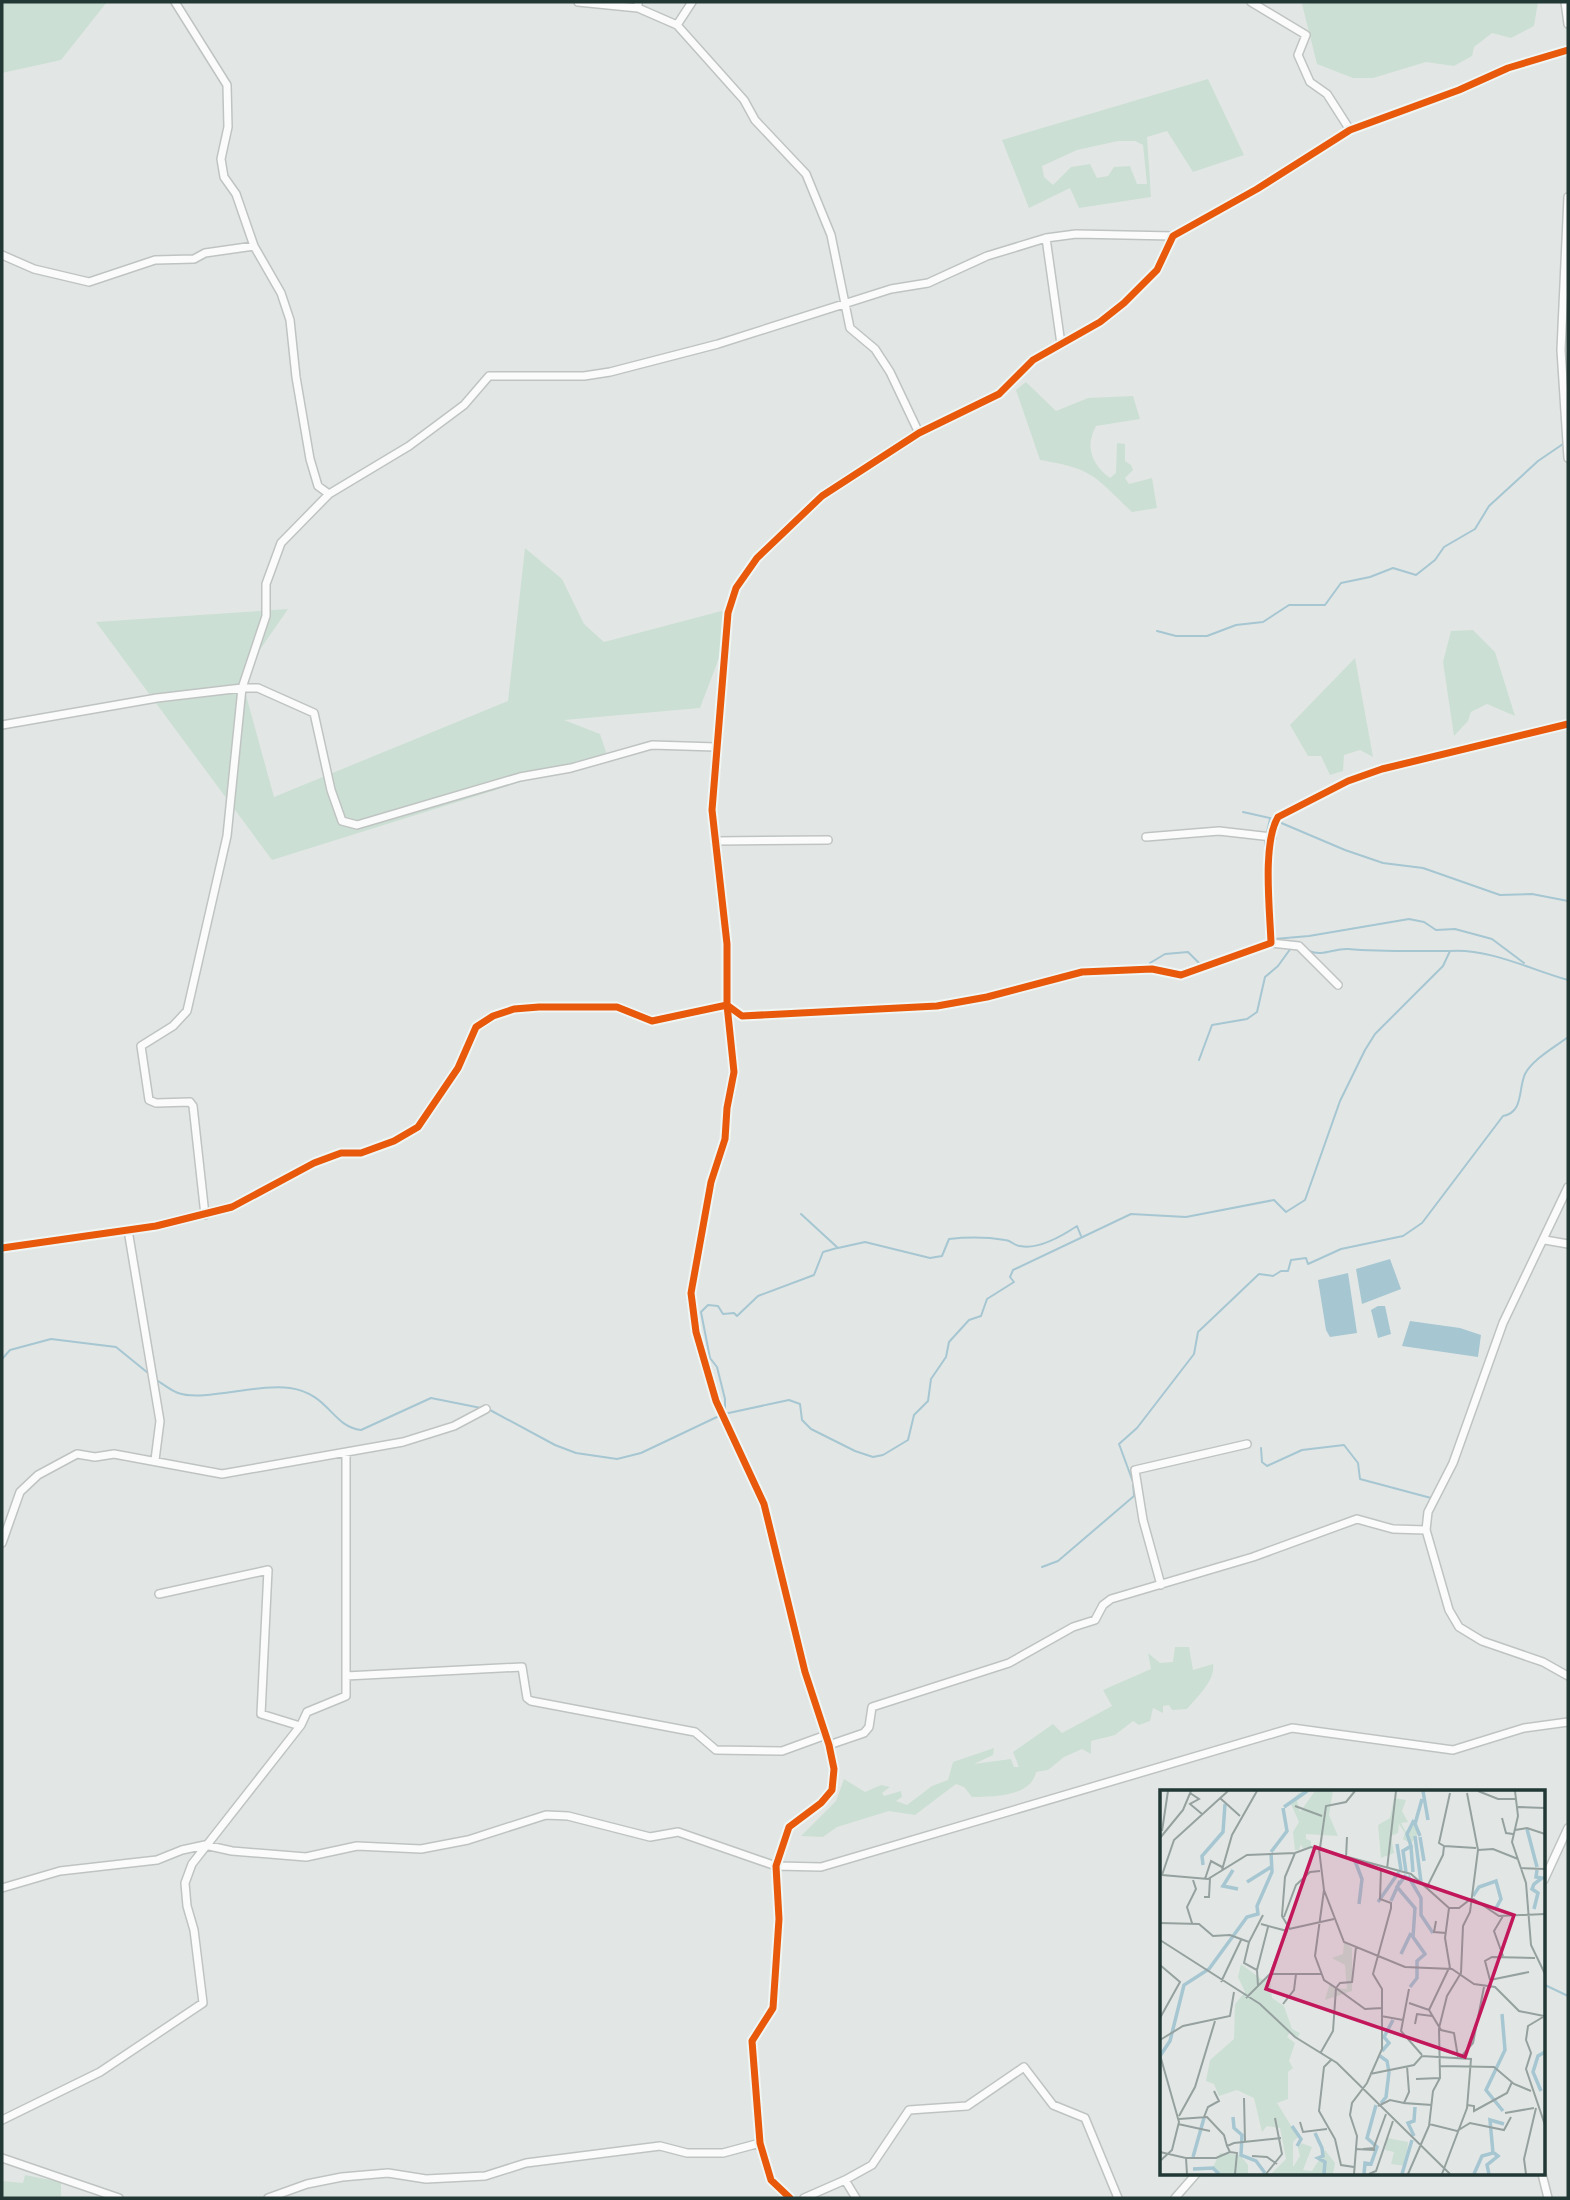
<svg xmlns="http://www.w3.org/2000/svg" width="1570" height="2200" font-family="Roboto,sans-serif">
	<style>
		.green { fill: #ccdfd4; fill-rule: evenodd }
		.water { fill: #a6c6d2 }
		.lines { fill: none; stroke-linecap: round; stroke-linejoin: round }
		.stream { stroke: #a6c6d2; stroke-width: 2 }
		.minor-casing { stroke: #bfc4c2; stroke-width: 10 }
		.minor { stroke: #fbfbfb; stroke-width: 7 }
		.cycleway-casing { stroke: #f0f6f4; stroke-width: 11 }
		.cycleway { stroke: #e8590c; stroke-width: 7 }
		.inset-river { fill: none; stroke: #a6c6d2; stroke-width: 3.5 }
		.inset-road { fill: none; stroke: #95a19f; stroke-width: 2 }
		.view { fill: #c2185b; fill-opacity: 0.15; stroke: #c2185b; stroke-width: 3.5 }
		.inset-edge { fill: none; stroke: #223835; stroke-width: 3.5 }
	</style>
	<rect width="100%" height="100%" fill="#e2e7e5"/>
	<path class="green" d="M2,2H107L61,60L2,73Z
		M1318,2H1538L1534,26L1511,38L1492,33L1474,47L1472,56L1454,66L1426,62L1373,78H1353L1317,64L1302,4Z
		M1208,79L1244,155L1193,172L1167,131L1147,137L1151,197L1079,208L1070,188L1029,208L1002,140ZM1118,141H1135L1143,145L1147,184H1137L1130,166L1114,167L1108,176L1097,178L1090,164L1071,167L1053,185L1044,177L1042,166L1077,150Z
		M1026,382L1056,411L1088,398L1133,396L1140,419L1096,426C1085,446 1091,464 1110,478L1116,473L1117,443L1125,444V461L1131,465L1133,470L1125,478L1129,484L1152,478L1157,508L1132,512C1094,476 1094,469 1040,460L1016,390Z
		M525,548L562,579L584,624L604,642L729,609L727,637L700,708L564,720L600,734L607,755L272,860L96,622L288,609L241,677L274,797L508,701Z
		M1473,630L1495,652L1515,716L1487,704L1471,712L1468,721L1454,736L1443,662L1451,631Z
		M1355,658L1373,757L1360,750L1344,755L1343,771L1330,775L1321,756H1308L1290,725Z
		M1175,1647H1189L1193,1670L1213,1664C1216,1680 1197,1697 1187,1709L1172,1710L1169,1705L1163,1706V1713L1153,1708L1150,1721L1139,1725L1133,1721L1115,1735L1091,1741V1754L1082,1749L1064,1757L1048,1770L1036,1772C1031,1797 993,1797 972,1797L964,1787L956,1784L915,1815L889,1811L837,1827L823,1837L801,1836L836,1801L844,1779L865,1792L881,1785L890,1787L882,1793L884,1796L901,1791L902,1797L896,1801L907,1805L932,1786L948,1780L953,1762L994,1748L993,1755L974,1764L1011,1759L1014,1767H1019L1013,1752L1053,1724L1062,1733L1112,1706L1103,1690L1151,1669L1148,1653L1160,1663L1173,1662Z
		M25,2175L61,2182V2198H2V2181L23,2183Z"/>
	<path class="water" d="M1390,1259L1401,1289L1362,1304L1356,1269Z
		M1348,1273L1357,1333L1330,1337L1326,1330L1318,1280Z
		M1378,1306H1385L1391,1334L1378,1338L1371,1310Z
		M1410,1321L1460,1328L1481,1335L1478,1357L1402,1346Z"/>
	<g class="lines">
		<path class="stream" d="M1157,631L1176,636H1207L1236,625L1263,622L1289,605H1325L1341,583L1370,577L1393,568L1416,575L1435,560L1444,547L1475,529L1489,506L1538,461L1563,444
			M1243,812L1274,819
			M1279,822L1345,850L1383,863L1423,868L1500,895L1532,894L1568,901
			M1267,832L1270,819
			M1265,840L1266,935
			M1274,939L1309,936L1409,919L1424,922L1436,930L1455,929L1492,939L1524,963
			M1309,951C1323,957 1334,948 1348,949C1381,952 1414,951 1449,951
			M1150,963L1165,954L1188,952L1201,965
			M1199,1060L1212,1025L1247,1019L1257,1012L1265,977L1278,966L1291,948
			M801,1214L838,1248L865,1242L930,1258L942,1256L949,1239C967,1237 987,1237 1005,1240C1011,1240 1014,1246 1020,1246C1038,1250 1062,1236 1077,1226L1081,1236
			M2,1359L10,1350L51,1339L116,1347L148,1373
			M155,1379C163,1384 170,1390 178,1393C203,1402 260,1383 290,1388C330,1394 331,1426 361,1430L431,1398L481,1408
			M490,1410L555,1445L576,1453L617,1459L641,1453L719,1416
			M725,1412V1399L717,1367L710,1358L701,1312L708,1305L718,1306L723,1314L734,1313L737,1316L758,1296L814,1275L823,1252L837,1248
			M724,1414L789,1400L800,1404L802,1420L811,1429L855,1451L873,1457L883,1455L908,1440L914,1415L928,1401L931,1379L946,1357L949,1342L969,1320L981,1316L987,1299L1014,1282L1010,1277L1013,1270L1131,1214L1186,1217L1274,1200L1286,1212L1305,1200L1340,1101L1365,1050L1375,1034L1443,966L1450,951C1488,948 1532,970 1568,980
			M1261,1448L1262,1462L1267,1466L1302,1450L1344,1445L1358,1463L1360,1479L1431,1498
			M1042,1567L1058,1561L1134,1496L1133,1482L1119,1444L1137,1428L1194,1354L1198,1332L1259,1274L1273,1276L1281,1271H1288L1291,1260L1306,1258L1308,1264L1341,1249L1403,1236L1422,1223L1503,1116C1524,1112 1518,1089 1525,1074C1533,1059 1555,1047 1568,1037
			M1545,1985L1568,1996"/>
		<g class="minor-casing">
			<path id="minor" d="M175,2L227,85L228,127L221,159L224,177L236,194L254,246L281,293L290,320L296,377L310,459L318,486L329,494
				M578,2L638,8V2
				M1251,2L1306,35L1298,55L1310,82L1327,94L1350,130
				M1565,2L1568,24
				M638,8L677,25L744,100L755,120L806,174L831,235L850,328L875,349L890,372L919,433
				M677,25L692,2
				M1568,197L1561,350L1568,458
				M1046,238L1061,344
				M2,255L34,269L89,282L155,260L194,259L205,253L254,246
				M2,725L157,698L242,688L266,616V584L281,543L329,494L409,446L464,405L489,376H584L610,372L718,344L891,289L928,283L987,256L1046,238L1076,234L1173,236
				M1146,837L1219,831L1272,837
				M716,841L828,840
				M1271,943L1299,946L1338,985
				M1568,1187L1503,1323L1453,1463L1428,1512L1426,1530L1449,1610L1459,1627L1482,1641L1543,1662L1568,1676
				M205,1215L193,1106L190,1102L156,1103L149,1100L141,1046L173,1026L187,1011L227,836L242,688H258L314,713L331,790L342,821L357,825L520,777L571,768L652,745L716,747
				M128,1230L160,1421L155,1460
				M1545,1240L1568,1244
				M2,1248L156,1226L232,1207L314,1163L341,1153H361L394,1141L418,1127L458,1068L476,1027L493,1016L514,1009L539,1007H617L652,1021L727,1005L742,1016L937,1006L987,997L1082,972L1152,969L1181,975L1271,943C1270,911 1262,844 1278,817L1348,781L1382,769L1568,724
				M346,1454V1676L522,1667L527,1698L531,1701L695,1732L716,1750L782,1751L826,1735
				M2,1543L20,1492L38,1475L77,1454L95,1457L114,1454L222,1474L403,1442L454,1426L486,1409
				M1161,1585L1143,1520L1135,1470L1247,1444
				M159,1594L268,1570L261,1714L300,1726
				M829,1745L864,1733L869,1727L872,1707L1009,1663L1073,1627L1095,1620L1103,1605L1111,1599L1253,1557L1357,1519L1393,1529L1426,1530
				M1544,1880L1568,1828
				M2,1888L60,1871L157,1860L182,1850L205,1845L232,1851L306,1857L357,1846L421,1849L468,1840L546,1815L568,1816L650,1837L678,1832L776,1866L821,1867L1292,1728L1453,1750L1524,1728L1568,1722
				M2,2120L100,2072L203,2003L194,1930L187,1906L185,1883L192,1864L301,1725L307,1712L346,1696V1676
				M2,2158L119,2198
				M1542,2174L1548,2198
				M845,2180L872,2165L909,2110L967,2106L1024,2067L1053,2105L1085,2118L1118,2198
				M268,2198L307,2184L342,2177L388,2173L426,2179L485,2176L526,2163L660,2146L687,2153H723L760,2143
				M790,2198L771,2180L760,2143L752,2041L773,2008L779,1919L776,1866L789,1827L821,1803L832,1790L834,1769L829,1745L805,1672L764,1504L716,1401L696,1332L691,1293L711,1182L725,1139L727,1108L734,1072L727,1005V944L712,810L728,613L736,588L757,558L822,496L919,433L999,394L1033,360L1100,322L1124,303L1157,270L1173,236L1257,189L1350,130L1459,90L1508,68L1568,50
				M804,2198L845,2180L856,2198
				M1175,2198L1196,2174"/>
		</g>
		<use href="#minor" class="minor"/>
		<g class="cycleway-casing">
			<path id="cycleway" d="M2,1248L156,1226L232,1207L314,1163L341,1153H361L394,1141L418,1127L458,1068L476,1027L493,1016L514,1009L539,1007H617L652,1021L727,1005L742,1016L937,1006L987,997L1082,972L1152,969L1181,975L1271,943C1270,911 1262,844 1278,817L1348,781L1382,769L1568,724
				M790,2198L771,2180L760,2143L752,2041L773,2008L779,1919L776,1866L789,1827L821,1803L832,1790L834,1769L829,1745L805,1672L764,1504L716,1401L696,1332L691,1293L711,1182L725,1139L727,1108L734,1072L727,1005V944L712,810L728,613L736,588L757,558L822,496L919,433L999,394L1033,360L1100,322L1124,303L1157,270L1173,236L1257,189L1350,130L1459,90L1508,68L1568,50"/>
		</g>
		<use href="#cycleway" class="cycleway"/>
	</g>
	<g transform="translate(1160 1790)">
		<rect width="385" height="385" fill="#e2e7e5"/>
		<path d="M150,1L137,11L140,22L155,1H173L169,25L178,46L146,44V49L151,51V56L143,59L141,54L139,60H135L133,42L139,32L130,12L139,3ZM234,8L246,10L242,21L248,32L241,33L246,42L257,29L258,43L251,54L243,49L245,43L239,34L238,43L231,46L234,63L221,68L218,35L230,28ZM184,152L192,158V201L165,210L170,192L175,198L187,199L185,175L172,168L183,164ZM81,174L101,189L110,190L112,208L124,216L132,239L140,243L137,249L130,242L127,247L135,253L129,271L133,278L128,282V309L117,313L138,347L133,352V377L140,366L137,354L141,353L152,357L143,380L152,381L165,360L175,373L173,384H111L126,369L120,338L107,336L102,342L94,308L77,300L59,306L54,294L46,291L50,270L74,249L75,214L85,202L78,187ZM227,348L248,352L246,376L231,374L234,362L225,360ZM60,363L80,365L88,375V384H59L53,377Z" fill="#ccdfd4"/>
		<path class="inset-river" d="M263,1L268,30M124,17L147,1M367,39L377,77M255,46L261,92M260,46L255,34L262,9M260,47L264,71M237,54L241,80M251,57L253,82M111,62L127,41L123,18M195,71L202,89L199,114M43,75L42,66L63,42L65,14M73,80L63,96L78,99M246,82L243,61L251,56L247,44L254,30M246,85L237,97L255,118L253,147L265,164L257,171V188L250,197M248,86L261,108V125L273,143M87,92L111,77M313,106L319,97L336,91L341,109L335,120M231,111L240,91M218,112L239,82M374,119L378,103L372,99L374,94L382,88L376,87L377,80M241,164L251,143M342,224L345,260L326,300L343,321M222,261L229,253L224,247L233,230M0,266L10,251L24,195L49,179L87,127L98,124L97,116L112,82L111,63M220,266L227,271L229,282L226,307L221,313M381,301L373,282L378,266L385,262M73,327L74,338L82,345L81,365L96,371L105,383M132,336L141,349L137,356M155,343L162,358L163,366L158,368L165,372L164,384M254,346L248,333L254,331L255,317M33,367L44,328M33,379L53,378L59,384M204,384L205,373L211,374L217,357L207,348L216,315M242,384L252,350M314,384L322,366L333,363L330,330L344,334M329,384L327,375L338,366L334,363"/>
		<path class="inset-road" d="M318,1L338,9H356M355,1L358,26L352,52L366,93L371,155L385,184M30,3L39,9L30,14L42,24M60,8L80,26M135,16L162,26M358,17L385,18M342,28L346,43L353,44M355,40L367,38L385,44M2,41L8,1M0,48L23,20L31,1M284,56L316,58M160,58L166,16L186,12L195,1M159,59L164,100L184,152L245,177L292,179L314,194L335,197L359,221L384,226M318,60L333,59L358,69M186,68L187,47M360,78L385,79M227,79L236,1M62,80L72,45L97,1M2,85L48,89L87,65L135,63L151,57L251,84L289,118H299L312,108L339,126L385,124M2,85L14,50L68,1M45,89L51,71L62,77M267,97L283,65L284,56L279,53L290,3M44,107H49L50,88M289,118L285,148L290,178M343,126L334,141L343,166M124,127L136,95L150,82L160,81M276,131L274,142L286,143M0,133L39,134L53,146L70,145L89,152M32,133L27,117L36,99L33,90M129,138L122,126L125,87L135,63M129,139L174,129M0,150L100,214L135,247L177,273L290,384M196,157L192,192L180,193L176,198L205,219L222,218M0,175L20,192L0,228M97,180L108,137M110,184H161M330,190L325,171L332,167L375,168M330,190L369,182M61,192L81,150M98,196L97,180L84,173L89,152L103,125M249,199L241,241L262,265M86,208L110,184L127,141L101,134M249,213L269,220L289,178M123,214L134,200L136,184M269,220L281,240L294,243L298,267M221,226L243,230M383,227L368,236L366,250L371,263L366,279L385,335M255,234L257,224L272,226M0,250L23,236L70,226L74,202M161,262L173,241L176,198L164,190L155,166L164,100M0,265L19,332L12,360L0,371M300,268L313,253L324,197M172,269L164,277L159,321L175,349L181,375L194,377M247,276L249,302L244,313L272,315M280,276L334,277L354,294L371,301M210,284L254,275L262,266L311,269L307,318L282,384M256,289L280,288M84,308L85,351M307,315L314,316V321L347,303L352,292M218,316L230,310L244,313M345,323L374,318M19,326L35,297L55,231M44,327L48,317L59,311L54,301M19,329L47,327L64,345L67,356M140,332L143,342L167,339M18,334L50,341M269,334L297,341L310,333L344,340L351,327M214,357L226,324M195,359L214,360V358L203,359M0,362L26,368L27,384M70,362L77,363L75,384M92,366L107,367L117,374M26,368H56L70,362L67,356L74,353L121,348M106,384L122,364L115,328M194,384L197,346L190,325L192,313L207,293L222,259V199L213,184L231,118V113L220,109L221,78M209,384L216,381L233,331M248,384L269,336L273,301L280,288L279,238L287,206L301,183L303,136L310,122L318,60L307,3M366,384L364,369L376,318"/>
		<path class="view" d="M155,57L354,125L305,267L106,199Z"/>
		<rect width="385" height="385" class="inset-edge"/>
	</g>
	<rect width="1570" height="2200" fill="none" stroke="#223835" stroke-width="7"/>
</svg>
